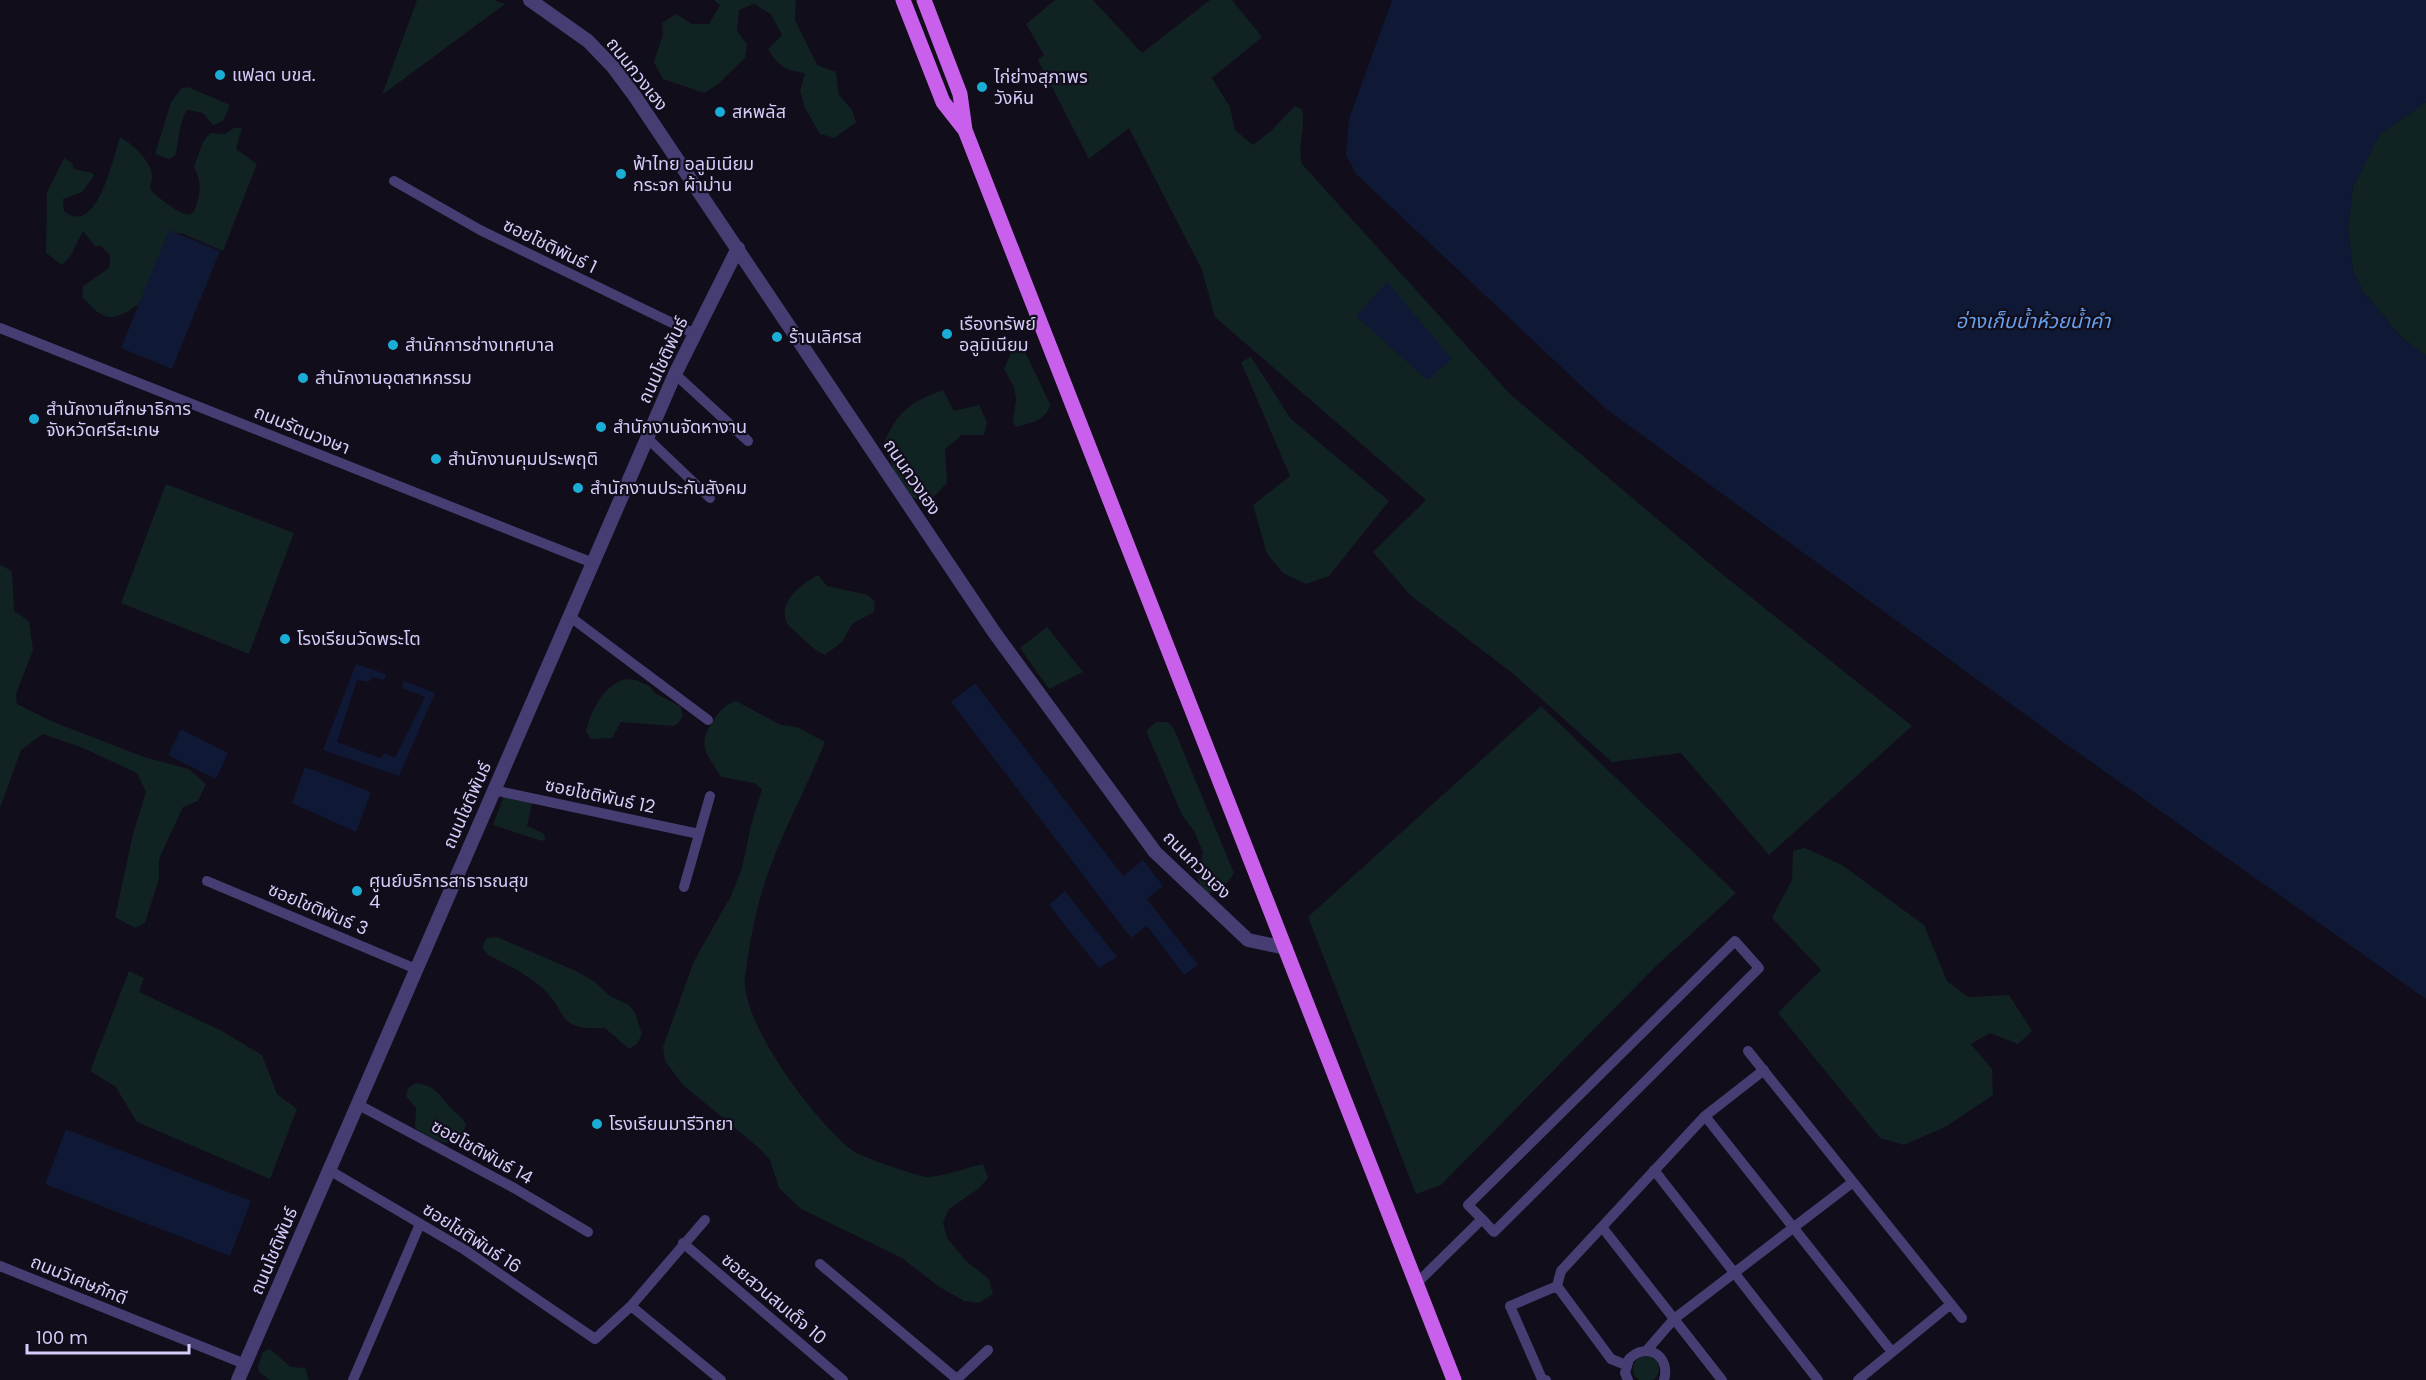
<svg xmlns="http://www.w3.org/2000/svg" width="2426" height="1380" font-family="Poppins,'Noto Sans Thai',sans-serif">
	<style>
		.green { fill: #112223 }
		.water { fill: #0f1936 }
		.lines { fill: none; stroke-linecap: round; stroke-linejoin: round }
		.minor { stroke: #463d73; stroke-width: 10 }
		.tertiary { stroke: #463d73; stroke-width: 14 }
		.primary { stroke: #c860eb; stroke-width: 15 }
		.poi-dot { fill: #1aadd6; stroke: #110d1a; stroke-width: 2 }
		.labels { text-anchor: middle; stroke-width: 4.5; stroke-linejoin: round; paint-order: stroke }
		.street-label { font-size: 18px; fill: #d6ccf9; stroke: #110d1a }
		.poi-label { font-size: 18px; fill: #d6ccf9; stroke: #110d1a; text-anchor: start }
		.water-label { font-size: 20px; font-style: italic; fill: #679eec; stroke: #110d1a }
	</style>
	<rect width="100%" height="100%" fill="#110d1a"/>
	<path class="green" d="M417,0H494L505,4L382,95Z
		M714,0H796L795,20L817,65L836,72L839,95L852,110L856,122L835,138L820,134L805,108L800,91L805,73C785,70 779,67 768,49L782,35L771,14L754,4L739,10L737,31L747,44L745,58L717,85L704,93L663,79L654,62L663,34L662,23L676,14L692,24H709L720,5Z
		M1055,0H1093L1142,53L1210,0H1232L1262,37L1212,78L1230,107L1235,130L1253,145L1271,131L1295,106L1302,109C1306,132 1297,142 1302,164L1510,394L1722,574L1912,726L1769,855L1681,753L1612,762L1511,672L1410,595L1373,552L1426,500L1215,317L1202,270L1129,128L1089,159L1038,60L1044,55L1026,24Z
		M188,87L230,105L223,121L213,125L203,113L187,110C178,123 180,141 175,156L169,159L155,154L171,102L182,88Z
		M2426,102V356L2401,337L2362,290L2353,270L2348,229L2353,187L2380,133Z
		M234,128H242L236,149L257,164L223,251L181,233L172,234L145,307L136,306C108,325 102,318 82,297L83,286L109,268L110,255L101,246H95L83,231L71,255L62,265L46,253L47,192L64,158L72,163L74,169L92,173L94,176L82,192L63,199L64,211C97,238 113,158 120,137C132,144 151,160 152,176C153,181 149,184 151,190C154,195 179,213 185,214C190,215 190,214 194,212C200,196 203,182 194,167L203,142L210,133L225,134Z
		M1017,349L1025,352L1050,404C1048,420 1030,423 1016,427L1013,423L1016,399L1014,387L1004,369L1012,351Z
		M1251,357L1291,419L1389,501L1329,576L1306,584L1283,573L1267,554L1253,505L1290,476L1241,362Z
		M943,390L954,411L979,405L987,422L984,435H962L945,449L947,483L927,504L911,497L893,469L884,443C898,410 911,402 943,390Z
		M166,484L294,533L249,654L121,603Z
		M0,565L12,571L14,611L29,621L33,650L16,694L17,704L51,721L144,757L189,769L206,784L198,801L183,807L159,859V879L145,923L135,928L115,917L133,834L146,792L137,773L83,748L43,734L21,750L0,808Z
		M818,575L827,586L868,595L875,602L874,612L852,624L842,642L825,655C814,651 808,643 799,635C794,630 786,626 785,617C782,597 804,583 818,575Z
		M1047,627L1083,672L1049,689L1020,648Z
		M625,679L636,680L649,686L656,694L680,706L683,715L678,724L673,726L621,722L612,738L591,739L586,731C591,710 604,685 625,679Z
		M736,701L781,725L797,727L825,742C807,787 783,830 767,876C756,907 749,944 745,978C741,1024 817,1124 853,1151C862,1157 914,1175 926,1177C937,1178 970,1167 983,1164L988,1178L978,1189L949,1209L943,1223L947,1238L966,1261L989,1279L993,1294L979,1303L964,1301L938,1286L902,1258L801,1209L779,1188L770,1160L759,1148L683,1085L665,1061L663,1047L694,961L731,896L742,868L751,825L762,789L754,783L721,777C708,754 696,747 712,722C720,711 723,706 736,701Z
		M1541,706L1736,893L1656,966L1441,1185L1416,1194L1308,917Z
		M1156,722H1168L1174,729L1234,873L1229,881L1209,894L1202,890L1198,879L1203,852L1194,831L1182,815L1146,731Z
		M504,795L532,803L527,826L543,833L546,839L542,841L493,825Z
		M1805,848L1842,865L1924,925L1947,981L1968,997L2009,995L2032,1031L2018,1044L1990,1033L1971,1044L1992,1069L1993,1095L1947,1126L1904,1145L1880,1138L1778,1013L1821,970L1772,918L1792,880L1793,851Z
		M497,937L576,971L595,982L610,996L629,1005L635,1013L642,1034L637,1044L629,1049L605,1028C553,1031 570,1011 540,986C526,974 504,963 488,955L482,947L487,938Z
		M129,971L144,978L139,992L220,1030L262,1055L277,1094L297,1109L270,1179L137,1122L115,1086L90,1071Z
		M416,1083C438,1086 439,1096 453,1110C458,1115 463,1118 466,1124C458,1156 434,1140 415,1128L416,1108L406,1096L408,1088Z
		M270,1349L291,1367L305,1368L309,1380H270L259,1372L258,1367L263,1352Z
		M1633 1369a13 13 0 1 1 26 0a13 13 0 1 1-26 0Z"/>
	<path class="water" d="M1392,0H2426V102L2380,134L2353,187L2348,229L2353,270L2362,290L2401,337L2426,356V999L2056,737L1606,409L1356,174L1346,155L1349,119Z
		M169,230L220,251L172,369L121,348Z
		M1387,282L1452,359L1427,380L1356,316Z
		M356,664L386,674L384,680L373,677L368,682L357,680L337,742L380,758L385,753L395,758L425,697L402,688L404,681L435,693L399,776L323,750Z
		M975,683L1123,876L1143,860L1163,886L1147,899L1198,965L1184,975L1147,926L1131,938L951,702Z
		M181,729L228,753L216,779L168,755Z
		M305,767L371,792L356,832L292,803Z
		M1065,891L1117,957L1099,968L1049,905Z
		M66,1129L251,1201L230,1256L45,1184Z"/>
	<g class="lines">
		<path class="minor" d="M394,181L480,230L695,334
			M0,328L593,563
			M675,374L748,441
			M647,438L710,498
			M569,616L708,720
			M493,790L699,834
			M207,881L416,969
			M684,887L710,796
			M1748,1051L1962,1318
			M357,1104L514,1188L588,1232
			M1705,1116L1892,1352
			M329,1170L465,1250L595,1339L631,1306L705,1220
			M1654,1170L1818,1380
			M1602,1227L1722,1380
			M683,1243L843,1380
			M820,1264L958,1380
			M0,1266L245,1364
			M1417,1283L1482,1219L1468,1205L1735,941L1759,968L1494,1232L1482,1219
			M631,1306L721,1380
			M1647,1350L1674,1319L1853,1182
			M1626,1365L1611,1359L1557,1286L1561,1271L1705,1116L1764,1070
			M353,1380L420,1224
			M956,1380L988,1350
			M1546,1380L1542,1379L1510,1306L1557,1286
			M1628,1380L1625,1373L1629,1359C1647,1341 1671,1356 1664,1380
			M1858,1380L1951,1304"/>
		<path class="tertiary" d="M530,0L588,41L613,67L634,95L994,632L1155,852L1248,940L1286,948
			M238,1380L675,374L738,248"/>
		<path class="primary" d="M903,0L943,102L965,130
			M924,0L960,94L965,130L1454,1380"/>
	</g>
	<g class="poi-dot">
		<circle cx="220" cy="75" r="6"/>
		<circle cx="982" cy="87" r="6"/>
		<circle cx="720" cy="112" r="6"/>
		<circle cx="621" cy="174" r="6"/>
		<circle cx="947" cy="334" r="6"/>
		<circle cx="777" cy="337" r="6"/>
		<circle cx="393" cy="345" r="6"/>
		<circle cx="303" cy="378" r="6"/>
		<circle cx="34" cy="419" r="6"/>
		<circle cx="601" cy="427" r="6"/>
		<circle cx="436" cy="459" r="6"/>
		<circle cx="578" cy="488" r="6"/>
		<circle cx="285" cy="639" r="6"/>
		<circle cx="357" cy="891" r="6"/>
		<circle cx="597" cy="1124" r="6"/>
	</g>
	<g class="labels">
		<g class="street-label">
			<text transform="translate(637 74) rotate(52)" y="6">ถนนกวงเฮง</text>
			<text transform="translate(550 246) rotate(26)" y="6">ซอยโชติพันธ์ 1</text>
			<text transform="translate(663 360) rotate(-65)" y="6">ถนนโชติพันธ์</text>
			<text transform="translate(302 430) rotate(22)" y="6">ถนนรัตนวงษา</text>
			<text transform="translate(912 477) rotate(56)" y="6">ถนนกวงเฮง</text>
			<text transform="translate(600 796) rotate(12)" y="6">ซอยโชติพันธ์ 12</text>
			<text transform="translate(467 805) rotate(-66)" y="6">ถนนโชติพันธ์</text>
			<text transform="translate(1197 865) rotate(45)" y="6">ถนนกวงเฮง</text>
			<text transform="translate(318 909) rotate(23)" y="6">ซอยโชติพันธ์ 3</text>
			<text transform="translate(482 1152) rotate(29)" y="6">ซอยโชติพันธ์ 14</text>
			<text transform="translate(472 1238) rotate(33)" y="6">ซอยโชติพันธ์ 16</text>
			<text transform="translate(274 1251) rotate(-67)" y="6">ถนนโชติพันธ์</text>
			<text transform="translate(79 1280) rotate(22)" y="6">ถนนวิเศษภักดี</text>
			<text transform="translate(774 1299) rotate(40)" y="6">ซอยสวนสมเด็จ 10</text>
		</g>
		<g class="poi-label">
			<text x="232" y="81">แฟลต บขส.</text>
			<text x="994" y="83">ไก่ย่างสุภาพร<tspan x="994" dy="21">วังหิน</tspan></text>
			<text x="732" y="118">สหพลัส</text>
			<text x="633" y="170">ฟ้าไทย อลูมิเนียม<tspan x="633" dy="21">กระจก ผ้าม่าน</tspan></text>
			<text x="959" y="330">เรืองทรัพย์<tspan x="959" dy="21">อลูมิเนียม</tspan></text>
			<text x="789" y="343">ร้านเลิศรส</text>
			<text x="405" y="351">สำนักการช่างเทศบาล</text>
			<text x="315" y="384">สำนักงานอุตสาหกรรม</text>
			<text x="46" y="415">สำนักงานศึกษาธิการ<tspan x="46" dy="21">จังหวัดศรีสะเกษ</tspan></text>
			<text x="613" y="433">สำนักงานจัดหางาน</text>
			<text x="448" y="465">สำนักงานคุมประพฤติ</text>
			<text x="590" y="494">สำนักงานประกันสังคม</text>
			<text x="297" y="645">โรงเรียนวัดพระโต</text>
			<text x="369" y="887">ศูนย์บริการสาธารณสุข<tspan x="369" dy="21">4</tspan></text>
			<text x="609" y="1130">โรงเรียนมารีวิทยา</text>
		</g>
		<g class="water-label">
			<text x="2033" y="328">อ่างเก็บน้ำห้วยน้ำคำ</text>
		</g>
	</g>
	<path d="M27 1344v9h162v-9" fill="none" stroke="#d6ccf9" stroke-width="3"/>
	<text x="36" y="1344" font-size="18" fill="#d6ccf9" stroke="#110d1a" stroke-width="4.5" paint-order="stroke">100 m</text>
</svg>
